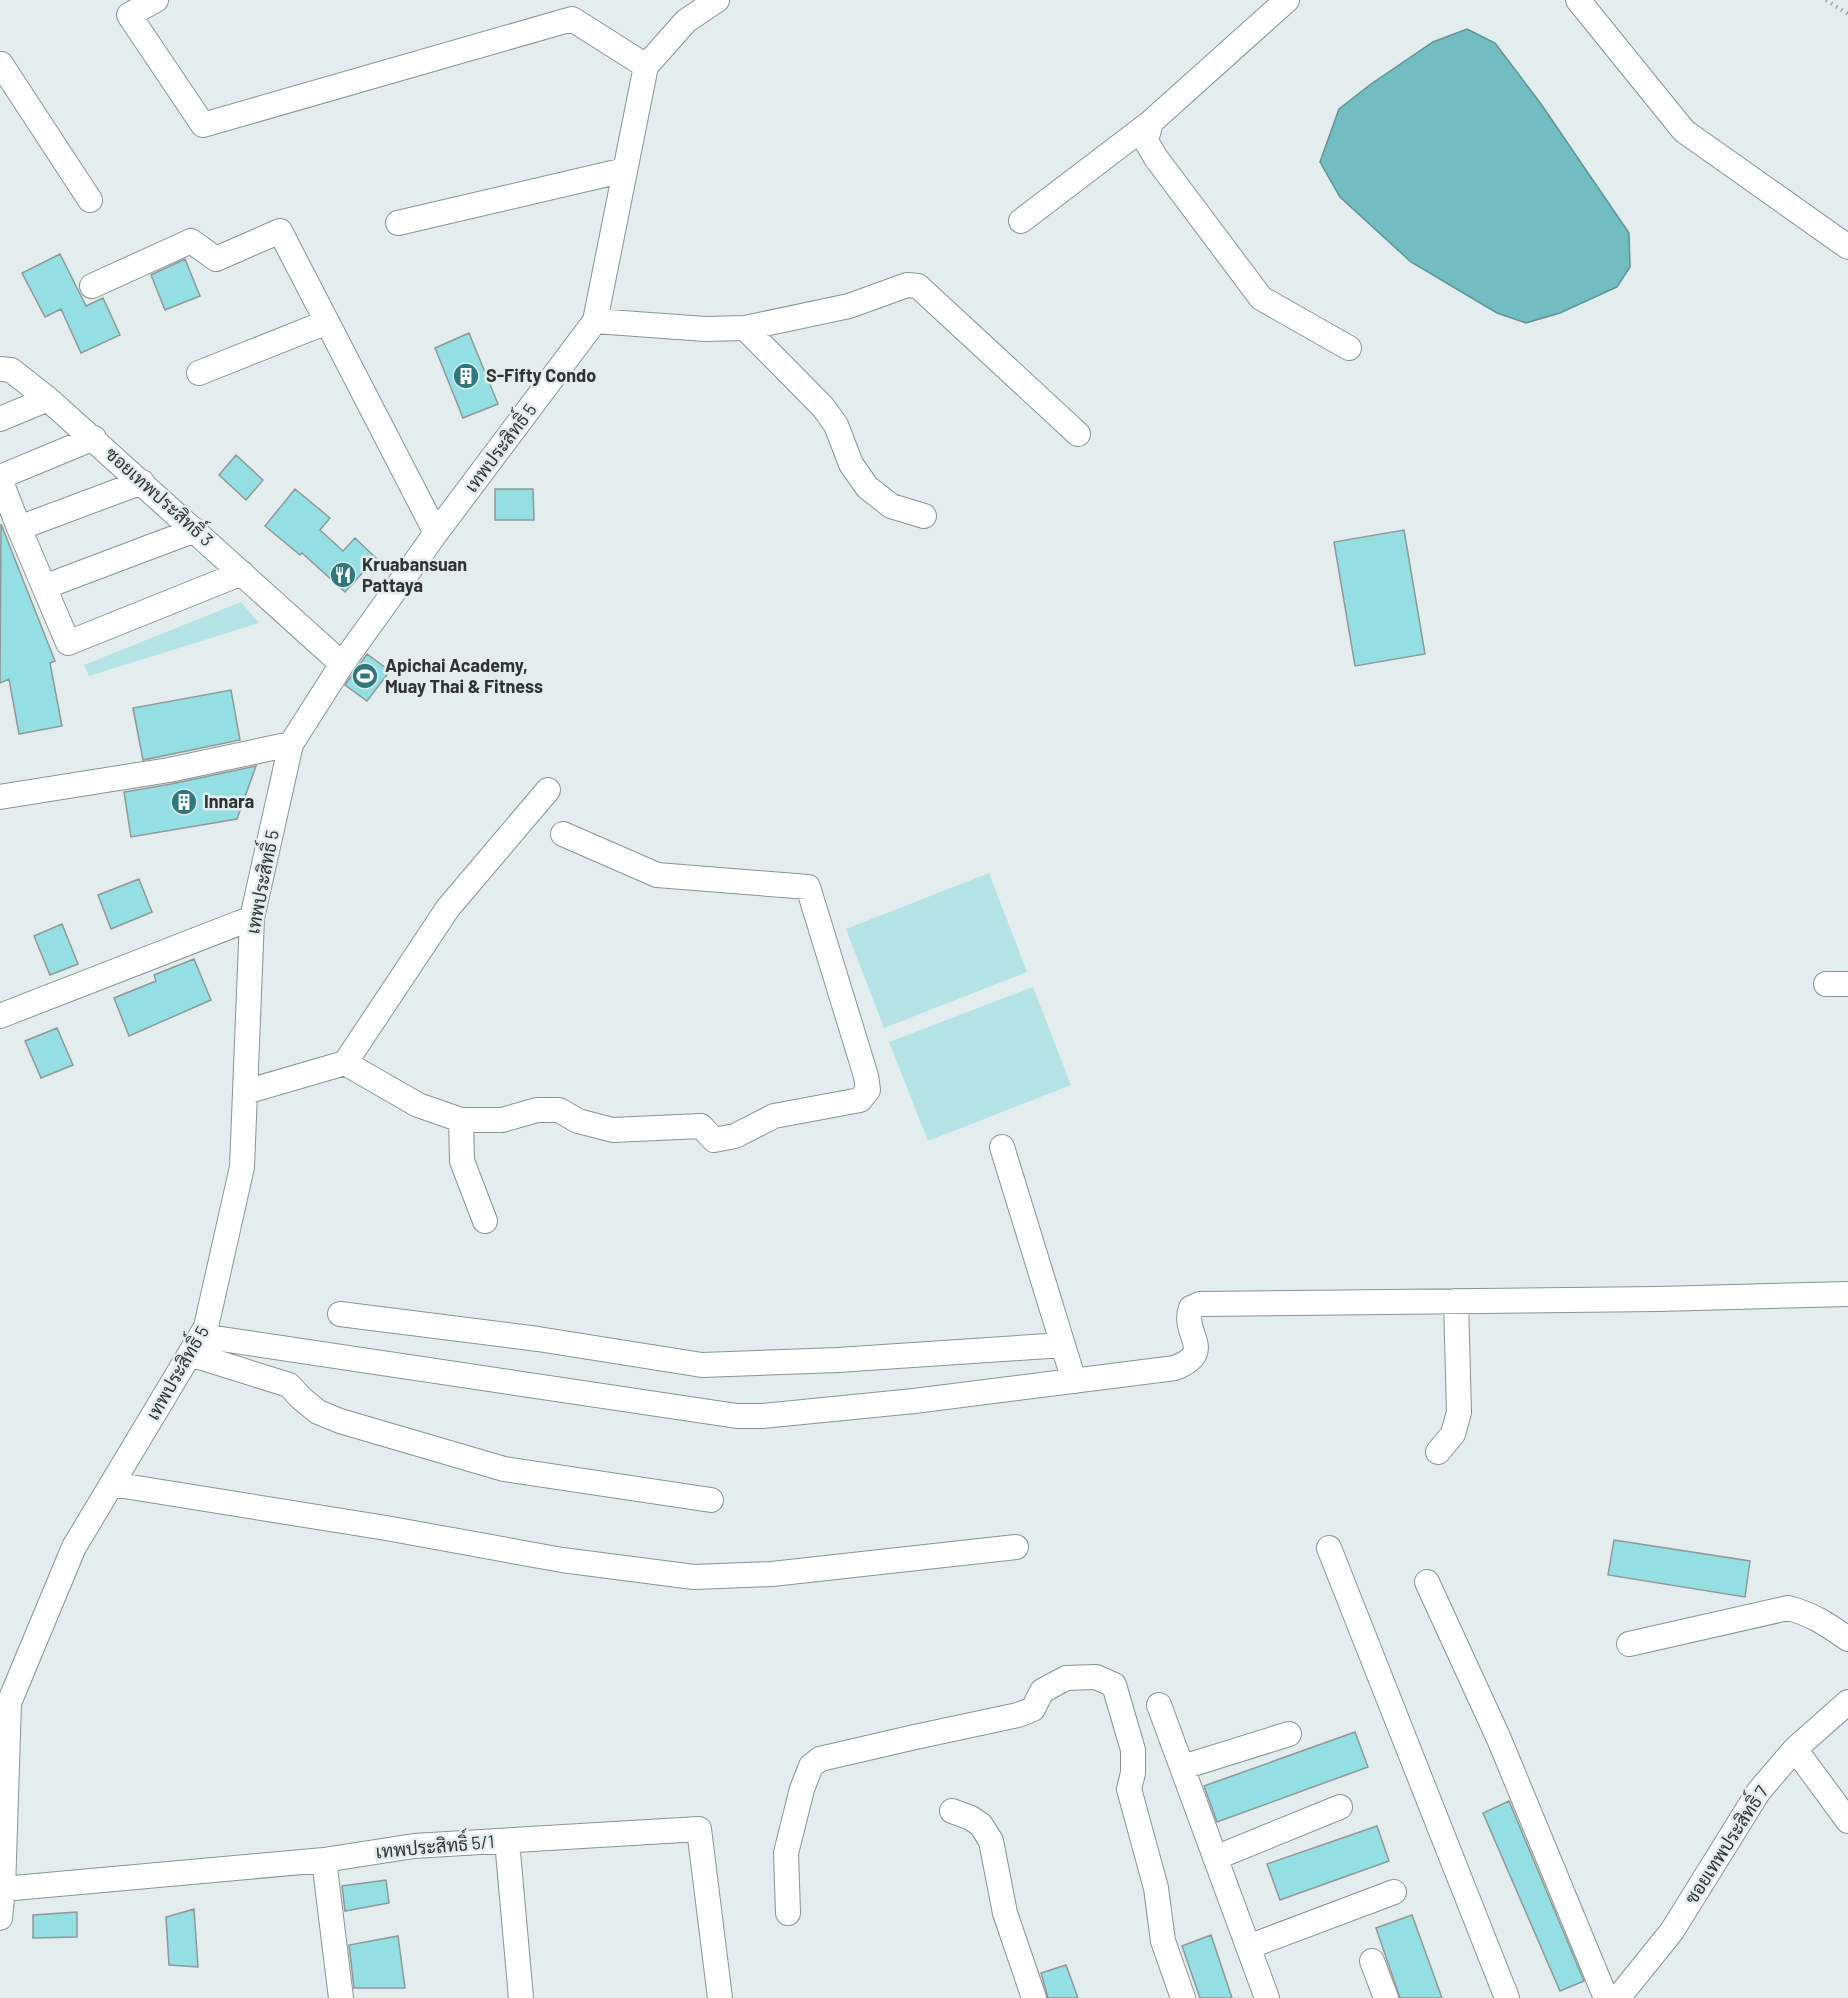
<svg xmlns="http://www.w3.org/2000/svg" width="1848" height="1998" font-family="Barlow,Sarabun,sans-serif">
	<style>
		.green { fill: #b5e4e6 }
		.water { fill: #72bdc2; stroke: #5e9497; stroke-width: 1.5 }
		.building { fill: #93dfe4; stroke: #909898; stroke-width: 1.5 }
		.lines { fill: none; stroke-linecap: round; stroke-linejoin: round }
		.minor-casing { stroke: #8b9394; stroke-width: 26 }
		.path { stroke: #9ea5a5; stroke-width: 4; stroke-dasharray: 1.5 4.5; stroke-linecap: butt }
		.minor { stroke: #fff; stroke-width: 24 }
		.labels { text-anchor: middle; stroke-width: 5; stroke-linejoin: round; paint-order: stroke }
		.poi-label { font-size: 18px; font-weight: bold; fill: #2f3333; stroke: #e4edee; text-anchor: start }
		.street-label { font-size: 18px; fill: #2f3333; stroke: #e4edee }
	</style>
	<rect width="100%" height="100%" fill="#e4edee"/>
	<path class="green" d="M241,602L259,623L89,676L84,665Z
		M989,873L1027,972L884,1028L846,929Z
		M1033,987L1071,1085L928,1141L889,1042Z"/>
	<path class="water" d="M1467,29L1495,43L1541,104L1629,233L1630,267L1617,287L1560,313L1526,323L1497,313L1411,262L1340,197L1320,162L1339,109L1371,84L1433,42Z"/>
	<path class="building" d="M60,254L86,306L103,298L120,335L81,353L61,309L45,317L22,273Z
		M185,259L200,296L165,310L151,275Z
		M469,333L498,404L463,418L435,348Z
		M236,455L263,480L246,500L219,475Z
		M295,489L330,518L320,530L343,551L355,538L376,558L345,592L302,553L300,555L265,526Z
		M495,489H533L534,520H495Z
		M1,524L55,661L50,663L62,726L19,734L9,679L0,683Z
		M1404,530L1425,654L1355,666L1334,542Z
		M367,654L390,671L367,701L345,685Z
		M231,690L240,740L143,760L133,708Z
		M256,766L237,819L131,837L124,792L171,784Z
		M139,879L152,912L111,929L98,895Z
		M62,924L78,964L50,975L34,936Z
		M194,959L211,1000L129,1036L114,998L156,981L154,975Z
		M57,1028L73,1065L41,1078L25,1041Z
		M1614,1540L1750,1561L1745,1597L1608,1575Z
		M1355,1732L1368,1767L1217,1822L1204,1786Z
		M1509,1801L1584,1981L1560,1991L1483,1813Z
		M1377,1826L1389,1861L1280,1900L1267,1864Z
		M386,1880L389,1903L345,1911L342,1886Z
		M194,1909L198,1967L169,1965L166,1917Z
		M77,1912V1937L33,1938V1915Z
		M1412,1915L1442,1998H1400L1376,1928Z
		M1211,1935L1232,1998H1200L1182,1946Z
		M398,1936L405,1988H354L349,1945Z
		M1066,1965L1078,1998H1048L1041,1973Z"/>
	<g class="lines">
		<g class="minor-casing">
			<path id="minor" d="M156,0L129,15L203,125L572,19L646,66
				M1287,0L1151,122L1146,141L1156,158L1261,298L1349,348
				M1578,0L1684,131L1848,247
				M0,64H1L90,200
				M1021,221L1151,122
				M398,223L625,170
				M92,286L191,241L216,259L280,231L436,533
				M595,321L705,329L745,328L849,306L907,285L918,286L1078,434
				M745,328L823,407L836,425L851,464L867,487L891,506L924,516
				M0,369L11,370L48,399L342,664
				M199,373L327,322
				M0,419L48,399
				M0,477L94,438
				M0,479L19,528
				M142,482L19,528L68,643L242,573
				M44,587L195,530
				M0,797L169,770L291,744
				M1826,984H1848
				M0,1016L252,918
				M345,1063L418,1105L461,1120H502L537,1110H559L578,1121L613,1130L701,1126L714,1140L735,1136L774,1116L860,1100L868,1090L866,1076L808,887L657,875L563,834
				M245,1092L345,1063L448,908L548,790
				M461,1120L462,1161L485,1221
				M1002,1147L1074,1381
				M340,1314L538,1339L702,1365L838,1360L1063,1345
				M201,1336L737,1416H762L914,1401L1175,1368C1217,1351 1181,1335 1191,1308L1200,1304L1658,1299L1848,1294
				M190,1354L289,1385L301,1398L318,1412L340,1421L504,1469L711,1500
				M1438,1452L1453,1434L1459,1412L1456,1301
				M112,1484L386,1528L562,1560L694,1577L772,1574L1016,1547
				M1329,1548L1507,1998
				M1427,1582L1499,1739L1606,1998
				M1629,1644L1788,1608C1812,1614 1828,1625 1848,1639
				M1159,1705L1267,1998
				M1795,1749L1848,1821
				M1183,1767L1289,1734
				M952,1811L971,1818L981,1825L991,1841L1005,1913L1034,1998
				M507,1841L521,1998
				M1215,1858L1340,1807
				M324,1860L341,1998
				M3,1889L324,1860L414,1846L699,1829L720,1998
				M788,1913L786,1853L802,1789L811,1766L820,1759L915,1737L1018,1715L1033,1709L1042,1691L1066,1678L1096,1677L1114,1685L1133,1750V1773L1129,1789L1156,1888L1163,1941L1183,1998
				M0,1918L3,1889L9,1703L74,1547L206,1327L242,1167L252,918L291,744L342,664L436,533L595,321L646,66L686,21L717,0
				M1248,1947L1394,1892
				M1372,1961L1386,1998
				M1618,1998L1672,1931L1759,1791L1795,1749L1848,1702"/>
		</g>
		<path class="path" d="M1826,0L1848,14"/>
		<use href="#minor" class="minor"/>
	</g>
	<defs>
		<g id="building-disc" transform="scale(1.35)"><circle r="9.5" fill="#2f797d" stroke="#e4edee"/><path d="M-4-6H4V6H1V3H-1V6H-4ZM-2.5-4.3h1.7v1.8h-1.7ZM.8-4.3h1.7v1.8H.8ZM-2.5-1h1.7V.8h-1.7ZM.8-1h1.7V.8H.8Z" fill="#fff"/></g>
		<g id="restaurant-disc" transform="scale(1.35)"><circle r="9.5" fill="#2f797d" stroke="#e4edee"/><path d="M-5-6h1v4h1v-4h1v4h1v-4h1v5L-1.5 .5V6h-2V.5L-5-1ZM5-6V6H3V1.5H1.5Q1.5-4 5-6Z" fill="#fff"/></g>
		<g id="stadium-disc" transform="scale(1.35)"><circle r="9.5" fill="#2f797d" stroke="#e4edee"/><path d="M0-5a6.5 5 0 1 0 0 10a6.5 5 0 1 0 0-10ZM-3.5-1.8h7v3.6h-7Z" fill="#fff"/></g>
	</defs>
	<g fill-rule="evenodd">
		<use href="#building-disc" x="466" y="376"/>
		<use href="#restaurant-disc" x="343" y="575"/>
		<use href="#stadium-disc" x="365" y="676"/>
		<use href="#building-disc" x="184" y="802"/>
	</g>
	<g class="labels">
		<g class="poi-label">
			<text x="486" y="382">S-Fifty Condo</text>
			<text x="362" y="571">Kruabansuan<tspan x="362" dy="21">Pattaya</tspan></text>
			<text x="385" y="672">Apichai Academy,<tspan x="385" dy="21">Muay Thai &amp; Fitness</tspan></text>
			<text x="204" y="808">Innara</text>
		</g>
		<g class="street-label">
			<text transform="translate(501 448) rotate(-53)" y="6">เทพประสิทธิ์ 5</text>
			<text transform="translate(159 497) rotate(42)" y="6">ซอยเทพประสิทธิ์ 3</text>
			<text transform="translate(263 882) rotate(-79)" y="6">เทพประสิทธิ์ 5</text>
			<text transform="translate(178 1373) rotate(-60)" y="6">เทพประสิทธิ์ 5</text>
			<text transform="translate(1727 1845) rotate(-57)" y="6">ซอยเทพประสิทธิ์ 7</text>
			<text transform="translate(435 1847) rotate(-5)" y="6">เทพประสิทธิ์ 5/1</text>
		</g>
	</g>
</svg>
